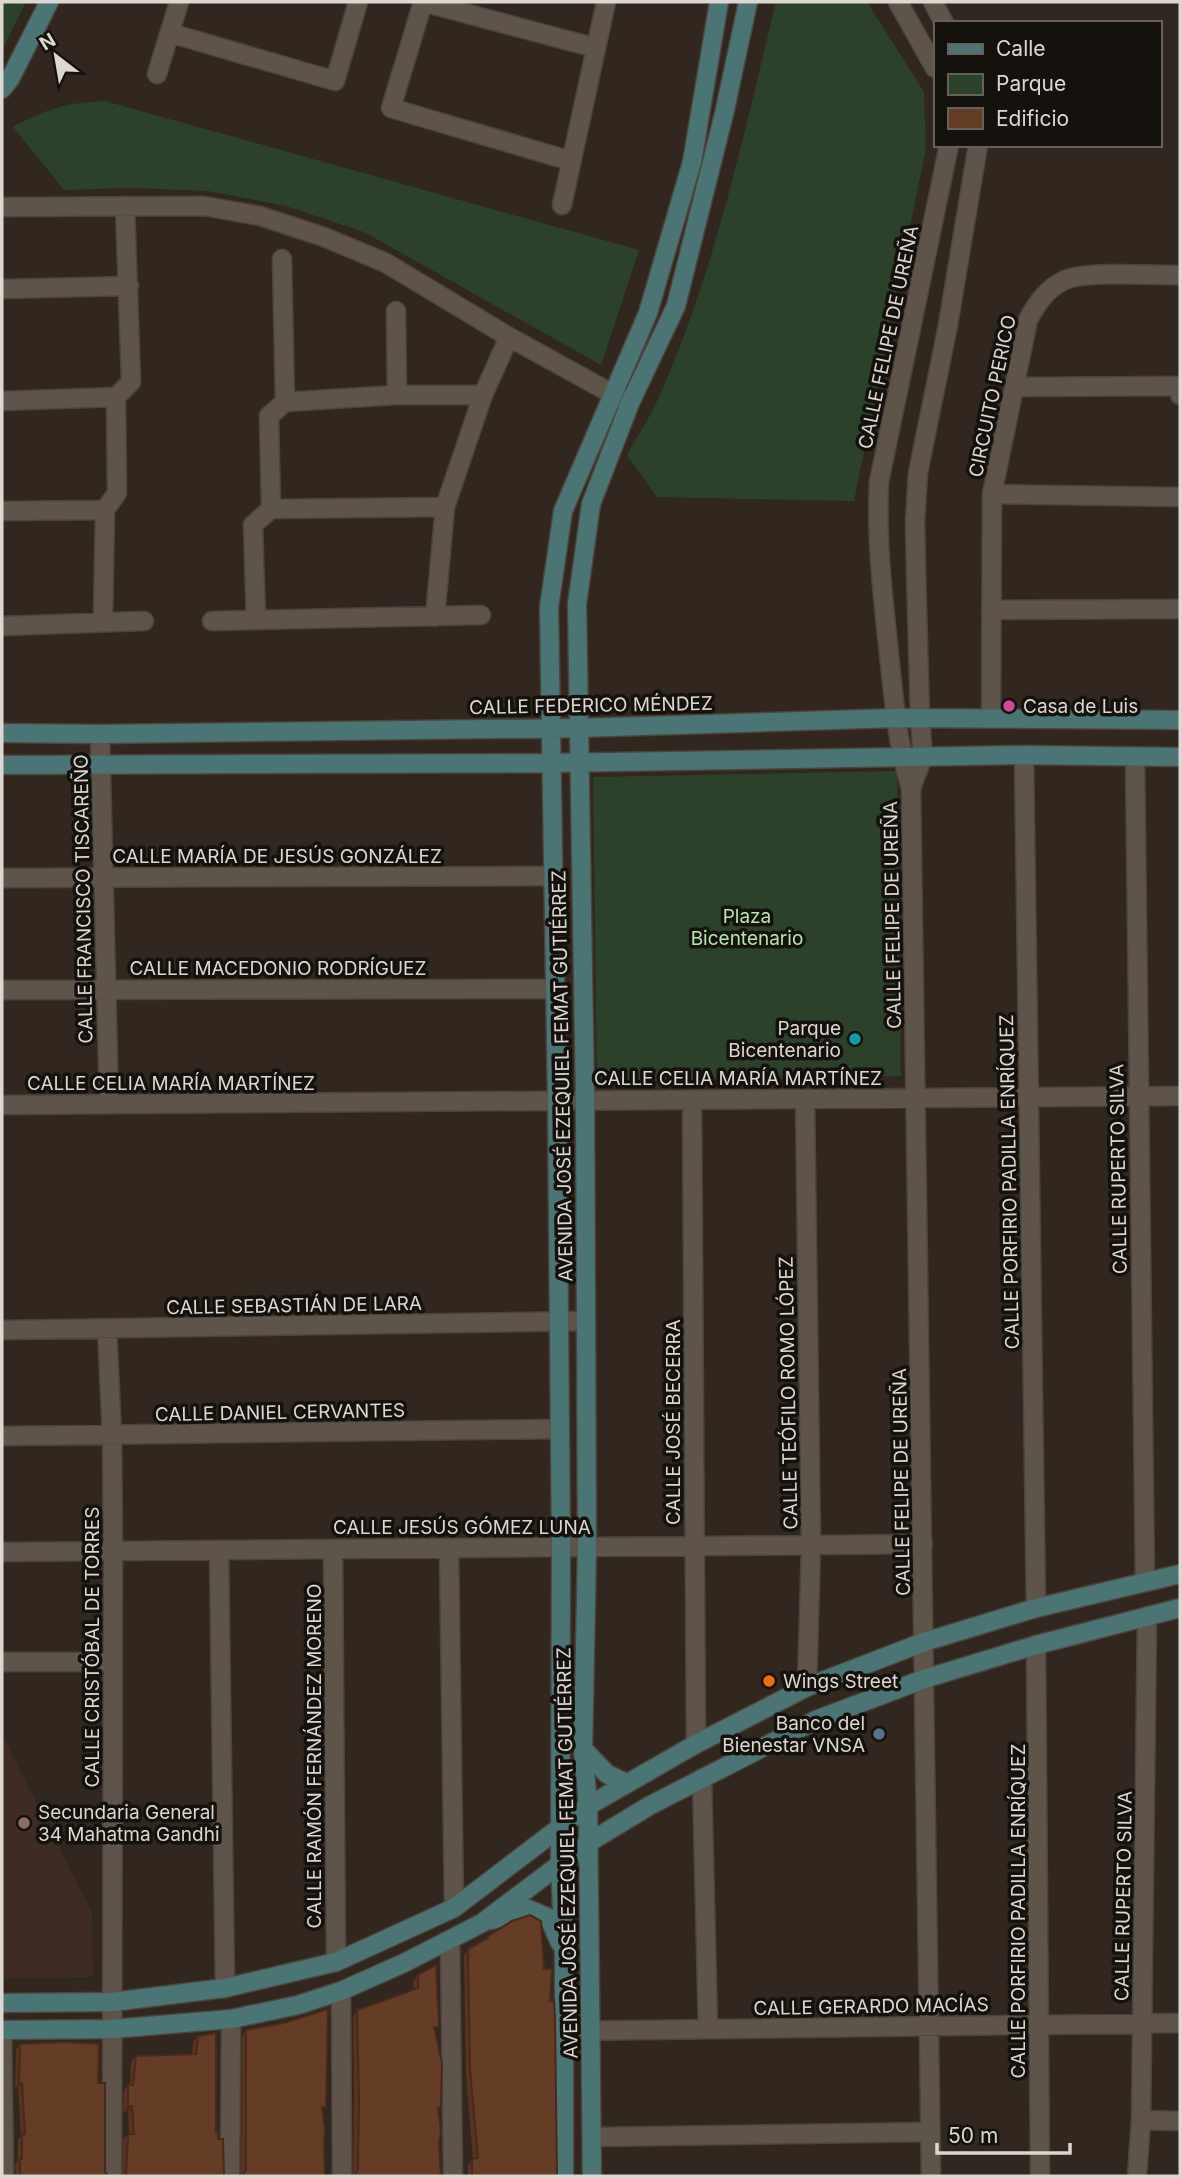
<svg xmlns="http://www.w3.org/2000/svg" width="1182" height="2178" font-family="Inter,sans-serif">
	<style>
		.education { fill: #3e2c24 }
		.green { fill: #2c412a }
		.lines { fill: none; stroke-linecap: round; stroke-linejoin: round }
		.street-casing { stroke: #4c443c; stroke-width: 21 }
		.secondary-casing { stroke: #4c443c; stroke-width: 21 }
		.street { stroke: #5f544a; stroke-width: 18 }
		.secondary { stroke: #4b7574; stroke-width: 18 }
		.wall { fill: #573420 }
		.shaded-wall { fill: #472a1a }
		.building { fill: #653c25; stroke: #472a1a; stroke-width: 2 }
		.hotel-dot { fill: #d1479c; stroke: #15110d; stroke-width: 2.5 }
		.culture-dot { fill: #0f9aa8; stroke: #15110d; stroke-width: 2.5 }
		.food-dot { fill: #e8710a; stroke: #15110d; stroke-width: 2.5 }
		.service-dot { fill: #5c6f8a; stroke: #15110d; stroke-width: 2.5 }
		.education-dot { fill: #8d6e63; stroke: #15110d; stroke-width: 2.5 }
		.labels { text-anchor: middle; stroke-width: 7; stroke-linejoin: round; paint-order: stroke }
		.street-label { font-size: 19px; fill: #ddd7d1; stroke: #15110d }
		.poi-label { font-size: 19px; fill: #ddd7d1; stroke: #15110d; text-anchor: start }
		.park-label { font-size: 19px; fill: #b2e6ab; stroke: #15110d }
	</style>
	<rect width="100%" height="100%" fill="#31271e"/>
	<path class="education" d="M2,1735L92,1912L93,1977L2,1978Z"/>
	<path class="green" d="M2,2H26L2,50Z
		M776,2H867L924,92L926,148L854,501L657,497L627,455C637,437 649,419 658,399C715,272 743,137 776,2Z
		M105,101L639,250L601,365L364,232L286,206L208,191L131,188L64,190L13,127C48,108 65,103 105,101Z
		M897,771L901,1076L597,1082L593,777Z"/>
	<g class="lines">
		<g class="street-casing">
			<path id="street" d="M898,2L935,68
				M933,2L944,23
				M170,33L335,81L358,2
				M157,74L179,2
				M571,161L391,108L423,2L596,48
				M562,205L606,2
				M2,207L204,206L260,216L324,237L386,263L509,337L627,402
				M282,259L285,402
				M2,289L129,286
				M396,311L397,395
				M1014,387L1180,386V395
				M2,401L116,397
				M992,494L1180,497
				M271,509L445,507
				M2,511L105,510
				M991,610L1180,609
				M435,617L445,507L483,395L509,337
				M256,620L253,525L271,509L269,416L285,402L397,395H483
				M103,621L105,510L117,493L116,397L131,382L125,206
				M212,621L481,615
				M2,626L144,621
				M991,719L992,494L1028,320C1037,303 1047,288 1065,280C1086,271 1154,275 1180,275
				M100,734L109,1104
				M1024,755L1036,1608
				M1135,757L1145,1582
				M911,788L923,757L920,718L916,571L915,521L918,473L948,325L978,145
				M2,878L553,876
				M2,990L555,989
				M805,1099L811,1545L807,1687
				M692,1100L696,1744
				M2,1105L1180,1096
				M107,1329L112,1435L113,1551L112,2176
				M2,1330L586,1321
				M2,1436L559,1429
				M449,1548L454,1908
				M333,1549L336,1962
				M219,1550L225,1988
				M2,1552L923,1544
				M1036,1645L1040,2176
				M2,1662H113
				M702,1778L708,2029
				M450,1940L453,2176
				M341,1991L342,2176
				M2,2030L4,2176
				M563,2031L1180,2023
				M1141,2120L1180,2121
				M592,2137L930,2132
				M230,2176L231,2019
				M931,2176L911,788C897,744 894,700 889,654C883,597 876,539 879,482L949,145
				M1137,2176L1141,2120L1147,1616"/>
		</g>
		<g class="secondary-casing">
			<path id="secondary" d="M2,89L10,79L49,2
				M2,733L100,734L578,728L896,718L1180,720
				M2,765L550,763L1024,755L1180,757
				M583,1749L607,1774L626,1783
				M492,1920L528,1909L549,1918L560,1943
				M2,2003L112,2002L225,1988L336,1962L454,1908L588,1806L696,1744L807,1687L924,1642L1036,1608L1180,1574
				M2,2030L112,2029L231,2019L298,2005L341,1991L404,1963L482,1923L588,1843L649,1806L816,1720L924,1679L1036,1645L1180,1608
				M564,2176V1953L560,1863L561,1547L557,1101L549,607L563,511L648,313L692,162L719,2
				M592,2176L588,1806L583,1749L587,1547L585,1100L577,604L591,504L630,403L676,306L724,114L748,2"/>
		</g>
		<use href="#street" class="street"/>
		<use href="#secondary" class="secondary"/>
	</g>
	<path class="wall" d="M488,1936L544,1969L550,2001L557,2176H468V2165L473,2159L466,2077L464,1955L468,1949L486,1940Z
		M418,1975L435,2032L441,2176H353L354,2105L353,2017L357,2010L413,1989V1981Z
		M246,2030L323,2111L324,2142L241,2176L242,2036Z
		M198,2036L216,2132L218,2139L224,2175L225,2176H122L123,2140L128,2134H129L128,2112H123L124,2091L128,2085H130L131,2062L136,2056L192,2054L193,2042Z
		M20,2044L98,2083L105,2171L108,2176H16L15,2165L18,2161V2140L21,2136L18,2089H15L16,2050Z"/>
	<path class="shaded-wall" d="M19,2083H22L18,2089H15Z
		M128,2106H132L128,2112H123Z"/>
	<path class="building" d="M530,1915L541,1921L544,1969H552L550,2001L554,2000L555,2017L557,2176H472V2159L478,2158L470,2070L468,1949L488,1938V1936L512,1921Z
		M436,1965L439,2027H434L442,2063L441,2108H438L441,2131L439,2144L441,2176H355L358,2170L359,2099L357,2010L418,1988V1975Z
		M328,2009L326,2107H322L325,2130L324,2142L325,2176H242L246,2170V2030L284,2023Z
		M216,2033V2132H218V2139H223L224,2175L225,2176H125L126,2175L128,2134H134L132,2106H128V2085H133L136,2056L196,2054L198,2036Z
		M66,2042L99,2044L98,2083H105V2171L108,2176H20V2159H22V2134H25L22,2083H19L20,2044Z"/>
	<circle class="hotel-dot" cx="1009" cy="706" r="7"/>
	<circle class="culture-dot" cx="855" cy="1039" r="7"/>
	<circle class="food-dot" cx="769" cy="1681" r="7"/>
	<circle class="service-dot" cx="879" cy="1734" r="7"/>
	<circle class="education-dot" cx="24" cy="1823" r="7"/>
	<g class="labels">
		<g class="street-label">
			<text transform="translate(888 337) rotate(-78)" y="7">CALLE FELIPE DE UREÑA</text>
			<text transform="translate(992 396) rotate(-78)" y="7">CIRCUITO PERICO</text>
			<text transform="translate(591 705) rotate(-1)" y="7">CALLE FEDERICO MÉNDEZ</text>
			<text x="277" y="863">CALLE MARÍA DE JESÚS GONZÁLEZ</text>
			<text transform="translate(83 899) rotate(-91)" y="7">CALLE FRANCISCO TISCAREÑO</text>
			<text transform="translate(892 915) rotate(-91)" y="7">CALLE FELIPE DE UREÑA</text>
			<text x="278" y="975">CALLE MACEDONIO RODRÍGUEZ</text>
			<text transform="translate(562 1076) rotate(-91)" y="7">AVENIDA JOSÉ EZEQUIEL FEMAT GUTIÉRREZ</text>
			<text x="738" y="1085">CALLE CELIA MARÍA MARTÍNEZ</text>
			<text x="171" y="1090">CALLE CELIA MARÍA MARTÍNEZ</text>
			<text transform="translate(1118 1169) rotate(-91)" y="7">CALLE RUPERTO SILVA</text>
			<text transform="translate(1009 1182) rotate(-91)" y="7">CALLE PORFIRIO PADILLA ENRÍQUEZ</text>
			<text transform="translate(294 1305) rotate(-1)" y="7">CALLE SEBASTIÁN DE LARA</text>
			<text transform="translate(788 1393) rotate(-91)" y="7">CALLE TEÓFILO ROMO LÓPEZ</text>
			<text transform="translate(280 1412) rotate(-1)" y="7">CALLE DANIEL CERVANTES</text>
			<text transform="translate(673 1422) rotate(-90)" y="7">CALLE JOSÉ BECERRA</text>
			<text transform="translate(901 1482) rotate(-91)" y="7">CALLE FELIPE DE UREÑA</text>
			<text x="462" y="1534">CALLE JESÚS GÓMEZ LUNA</text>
			<text transform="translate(92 1647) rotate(-90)" y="7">CALLE CRISTÓBAL DE TORRES</text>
			<text transform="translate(314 1756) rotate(-90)" y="7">CALLE RAMÓN FERNÁNDEZ MORENO</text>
			<text transform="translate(567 1853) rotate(-91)" y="7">AVENIDA JOSÉ EZEQUIEL FEMAT GUTIÉRREZ</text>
			<text transform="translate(1123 1896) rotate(-89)" y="7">CALLE RUPERTO SILVA</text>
			<text transform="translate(1018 1911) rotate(-90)" y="7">CALLE PORFIRIO PADILLA ENRÍQUEZ</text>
			<text transform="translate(871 2006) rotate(-1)" y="7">CALLE GERARDO MACÍAS</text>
		</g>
		<g class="poi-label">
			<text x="1023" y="713">Casa de Luis</text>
			<text x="841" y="1035" text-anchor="end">Parque<tspan x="841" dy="22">Bicentenario</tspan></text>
			<text x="783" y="1688">Wings Street</text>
			<text x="865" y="1730" text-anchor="end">Banco del<tspan x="865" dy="22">Bienestar VNSA</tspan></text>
			<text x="38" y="1819">Secundaria General<tspan x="38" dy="22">34 Mahatma Gandhi</tspan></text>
		</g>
		<g class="park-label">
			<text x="747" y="923">Plaza<tspan x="747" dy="22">Bicentenario</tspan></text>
		</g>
	</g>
	<rect width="1182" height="2178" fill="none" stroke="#ddd7d1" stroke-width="7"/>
	<rect x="934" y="21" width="228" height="126" fill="#15110d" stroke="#65605b" stroke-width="2"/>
	<rect x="948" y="44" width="35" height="10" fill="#4b7574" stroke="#65605b" stroke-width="2"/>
	<text x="996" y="56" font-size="21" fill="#ddd7d1">Calle</text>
	<rect x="948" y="74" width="35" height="21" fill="#2c412a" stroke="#65605b" stroke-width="2"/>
	<text x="996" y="91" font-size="21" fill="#ddd7d1">Parque</text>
	<rect x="948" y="108" width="35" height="21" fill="#653c25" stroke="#65605b" stroke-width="2"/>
	<text x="996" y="126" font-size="21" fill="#ddd7d1">Edificio</text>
	<g transform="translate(56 56) rotate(329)" stroke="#15110d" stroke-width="5" paint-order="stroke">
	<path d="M0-5L12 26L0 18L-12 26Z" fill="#ddd7d1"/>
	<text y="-10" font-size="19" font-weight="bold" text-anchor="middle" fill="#ddd7d1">N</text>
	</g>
	<path d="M937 2143v10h133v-10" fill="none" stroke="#ddd7d1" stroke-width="3.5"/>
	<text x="948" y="2143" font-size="21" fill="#ddd7d1" stroke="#15110d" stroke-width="5" paint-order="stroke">50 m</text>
</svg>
